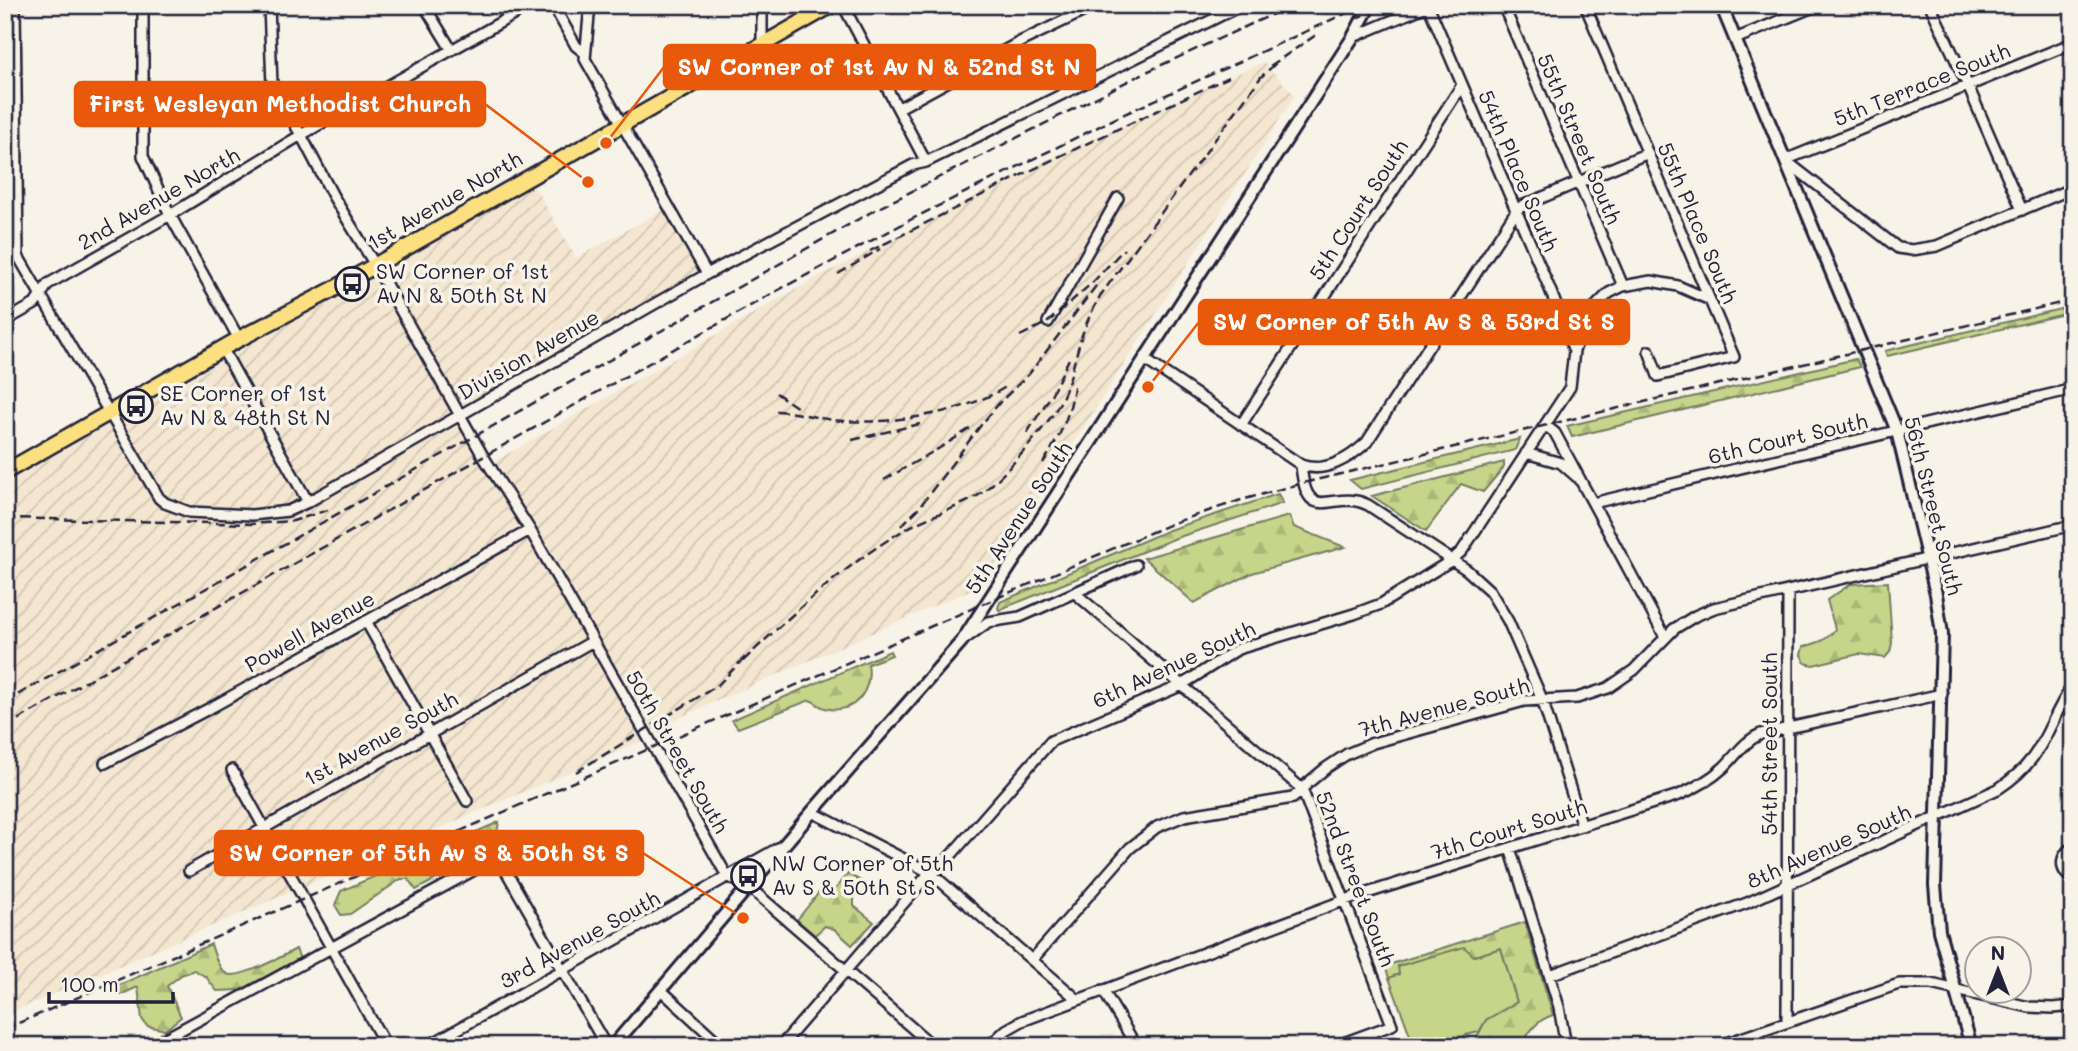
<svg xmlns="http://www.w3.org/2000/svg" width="2078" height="1051" font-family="Mali,sans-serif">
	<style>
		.industrial { fill: url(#industrial-furrows) }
		.green { fill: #c6d58a; stroke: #747c62; stroke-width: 2 }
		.forest { fill: url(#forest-firs); stroke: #747c62; stroke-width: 2 }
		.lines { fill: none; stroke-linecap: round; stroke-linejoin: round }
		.minor-casing { stroke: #22223b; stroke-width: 14 }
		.tertiary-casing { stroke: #22223b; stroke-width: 16 }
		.primary-casing { stroke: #22223b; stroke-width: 19 }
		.minor { stroke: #f7f3e8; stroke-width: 9 }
		.tertiary { stroke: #f7f3e8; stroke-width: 10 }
		.primary { stroke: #fce080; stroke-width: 14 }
		.rail { stroke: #22223b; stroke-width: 2.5; stroke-dasharray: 10 5; stroke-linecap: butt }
		.labels { text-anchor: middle; stroke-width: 7; stroke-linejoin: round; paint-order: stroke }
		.street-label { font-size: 21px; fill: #22223b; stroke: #f7f3e8 }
		.poi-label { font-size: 21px; fill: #22223b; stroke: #f7f3e8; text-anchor: start }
		.leader { fill: none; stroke: #e8590c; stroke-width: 2.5 }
		.callout-dot { fill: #e8590c; stroke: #f7f3e8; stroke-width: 2.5 }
		.callout { fill: #e8590c; stroke: #e8590c; stroke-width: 2.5 }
		.callout-label { font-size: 23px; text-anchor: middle; font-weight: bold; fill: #fff }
	</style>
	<defs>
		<pattern id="industrial-furrows" width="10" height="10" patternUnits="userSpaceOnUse" patternTransform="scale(1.75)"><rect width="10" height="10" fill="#f4e6d1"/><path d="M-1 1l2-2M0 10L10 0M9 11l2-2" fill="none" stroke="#d1c5b4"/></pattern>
		<pattern id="forest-firs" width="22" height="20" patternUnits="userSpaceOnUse" patternTransform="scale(1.75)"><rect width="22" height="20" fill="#c6d58a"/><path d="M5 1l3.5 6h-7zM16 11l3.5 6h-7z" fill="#aab778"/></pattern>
	</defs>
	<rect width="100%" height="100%" fill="#f7f3e8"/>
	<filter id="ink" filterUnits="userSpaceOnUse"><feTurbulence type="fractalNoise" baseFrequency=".0143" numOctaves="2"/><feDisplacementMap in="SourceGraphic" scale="14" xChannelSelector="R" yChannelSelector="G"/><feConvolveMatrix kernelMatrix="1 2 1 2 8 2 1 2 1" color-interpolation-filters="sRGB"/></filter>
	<g filter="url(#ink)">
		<path class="industrial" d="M1263,62L1295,95L984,584L653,729L656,735L5,1015V483L534,186L576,258L663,210L704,282L469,416L495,461L816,278L1057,155Z"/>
		<path class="green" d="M1465,946L1474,956L1501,948L1517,1002L1486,1020L1479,1032L1466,1035L1446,1046H1415L1410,1035L1389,978L1398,974V966Z"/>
		<path class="forest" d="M2073,306V312L1887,356L1885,351Z
			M1856,359L1860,367L1572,437L1567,426Z
			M1520,439L1515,450L1361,489L1350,480Z
			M1504,462V467L1483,492L1461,484L1426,531L1372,496Z
			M1278,494L1283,503L1176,538L999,610L998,608L1000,602L1169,530Z
			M1289,516L1294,527L1345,547L1252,573L1194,603L1144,558Z
			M1888,582L1892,643L1890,652L1885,658L1859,654L1813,665L1805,663L1801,655L1803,647C1817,643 1827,641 1835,629L1827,600L1851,584Z
			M890,651L892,655L868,664C873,690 854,716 825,708C820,707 815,702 810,700L738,728L732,720Z
			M499,822L494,848L416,890L408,879H401L350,914L341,915L335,905L341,891Z
			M848,874L863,882L854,896V906L874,922L852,945L834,929L825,926L815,935L797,920L824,886L833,892Z
			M1525,922L1553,1015C1537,1020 1529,1031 1522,1046H1488L1476,1039L1486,1020L1517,1002L1501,948L1474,956L1464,947L1398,966L1399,974L1389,978L1385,966Z
			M211,944C214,953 218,969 227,974C239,980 283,956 296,949L300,959L241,990L217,991L206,977L194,970L181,975L167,986L181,1017L165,1030L147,1026L142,1019L138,987L120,995L115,987Z"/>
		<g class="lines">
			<g class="minor-casing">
				<path id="minor" d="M15,5L18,256L159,498L165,503L189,512L252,515L288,511L308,502L707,274L913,165L926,162L1242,5
					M143,5V156L170,215L239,339
					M269,5L272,85L301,135L333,196L375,265L483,456L530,530L727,876L749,887L933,1046
					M424,5L451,49
					M553,5L576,46L585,53
					M590,5L585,59L707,274
					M762,5V45
					M843,5L926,162
					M1428,5L1549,287L1574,351
					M1503,5L1623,286
					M1585,5L1734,357L1658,376L1649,351
					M1930,5L1968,86L2022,210
					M1353,37L1429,5
					M1735,39L1818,5
					M899,108L1022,41L1097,5
					M1785,160L1898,248L1912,250L1937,246L2073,188
					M1785,160L2073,43
					M5,321L35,304L48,284L170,215L301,135L531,5
					M1048,322L1118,198
					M222,348L308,502
					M1144,359L1301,465C1307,530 1333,487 1368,505L1467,570L1490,591L1508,621L1542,699L1582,826
					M1241,425L1462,85
					M1545,425L1555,433L1665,637
					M1526,453L1561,463L1577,477
					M1301,465C1325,474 1350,458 1367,442L1516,211L1522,206L1648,153
					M1593,503L2073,389
					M1075,593L1302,789L1392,1025L1335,1046
					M366,621L467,801
					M966,638L988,622L1020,617L1136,565
					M105,763L214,706L530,530
					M232,770L386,1046
					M812,812L931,873L1078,1000
					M2073,847C2059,856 2059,871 2073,879
					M1510,848L1559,1007L1566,1046
					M189,871L593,641
					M1032,960L1130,848L1157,827L1184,816L1293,798L1308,783L1326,768L1347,754L1373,743L1524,701L1577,698L1608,688L1634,670L1674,629L1695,616L1714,608L2073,525
					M1550,975L1747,903L1998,789C2047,757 2044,728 2073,685
					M661,990L722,1046
					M1103,990L1136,1046
					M1787,1022L1788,591
					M168,1046L164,1039L498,857L606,1046
					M428,1046L780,847
					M781,1046L926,877L939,869L1051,741L1180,686L1238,649L1354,614L1381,604L1452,560L1462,551L1570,387L1574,351L1580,335L1595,307L1609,293L1623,286L1651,281L1678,286L1710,300
					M989,1046L1006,1030L1022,1021L1345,900L1679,795C1695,788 1710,780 1723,768C1736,756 1744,741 1761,734L1942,694
					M1718,1046L1899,984H1931L2029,1007L2053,1008L2073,1006"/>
			</g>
			<g class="tertiary-casing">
				<path id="tertiary" d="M1721,5L1897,431L1936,594L1942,634L1935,885L1939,931L1971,1046
					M613,1046L812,812L962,641L1353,37L1370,5"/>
			</g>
			<g class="primary-casing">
				<path id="primary" d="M5,472L239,339L332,290L832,5"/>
			</g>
			<use href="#minor" class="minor"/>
			<use href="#tertiary" class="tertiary"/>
			<use href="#primary" class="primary"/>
			<path class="rail" d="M1354,19L1386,5
				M1270,66L1319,33
				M870,251L1054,159L1229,77
				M838,274L880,249
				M1020,336L1048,322L1093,282L1124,249
				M776,393L801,410
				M776,411C800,412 822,420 845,421C893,424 967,413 1007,386
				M1027,433L1050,397L1070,357
				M852,440L920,424
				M1043,463C1059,438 1070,416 1074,387
				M884,480L943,446L974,426
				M5,518L251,524L293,521L331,509
				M901,526L918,509L981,425L1000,402L1029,374L1099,282
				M743,661C793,613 845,565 904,530C926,517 950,511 972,499C997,486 1036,438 1053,414C1070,389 1073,363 1082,335C1087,321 1093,309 1100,296L1261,77L1277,62
				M5,702L873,211L1144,73L1293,5
				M5,727L773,293L914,218L1120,116L1364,5
				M576,772L718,685L748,654
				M5,1029L964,612L1173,523L1238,501L1303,483L2073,300"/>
		</g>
	</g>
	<defs>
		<g id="bus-ring" transform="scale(1.75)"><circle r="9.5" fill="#f7f3e8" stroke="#22223b" stroke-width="1.5"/><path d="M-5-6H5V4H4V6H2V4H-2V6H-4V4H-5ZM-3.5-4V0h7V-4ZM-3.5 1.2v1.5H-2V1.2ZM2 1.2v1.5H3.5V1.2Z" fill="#22223b"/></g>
	</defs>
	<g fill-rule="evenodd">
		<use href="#bus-ring" x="352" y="284"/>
		<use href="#bus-ring" x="136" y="406"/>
		<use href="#bus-ring" x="748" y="876"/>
	</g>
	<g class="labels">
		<g class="street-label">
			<text transform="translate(1922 85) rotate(-22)" y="7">5th Terrace South</text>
			<text transform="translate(1579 139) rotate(67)" y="7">55th Street South</text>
			<text transform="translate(1518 171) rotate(67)" y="7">54th Place South</text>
			<text transform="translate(159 199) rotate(-30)" y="7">2nd Avenue North</text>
			<text transform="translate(445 201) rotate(-30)" y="7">1st Avenue North</text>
			<text transform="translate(1359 210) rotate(-57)" y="7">5th Court South</text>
			<text transform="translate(1697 223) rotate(67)" y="7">55th Place South</text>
			<text transform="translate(529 355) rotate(-30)" y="7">Division Avenue</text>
			<text transform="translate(1788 439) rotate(-13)" y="7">6th Court South</text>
			<text transform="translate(1933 506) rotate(76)" y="7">56th Street South</text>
			<text transform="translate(1019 518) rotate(-57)" y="7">5th Avenue South</text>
			<text transform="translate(310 632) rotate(-29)" y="7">Powell Avenue</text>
			<text transform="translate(1174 665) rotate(-25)" y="7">6th Avenue South</text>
			<text transform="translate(1444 708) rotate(-15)" y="7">7th Avenue South</text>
			<text transform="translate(381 739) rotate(-29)" y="7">1st Avenue South</text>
			<text transform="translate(1770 744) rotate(-90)" y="7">54th Street South</text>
			<text transform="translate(677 752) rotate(60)" y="7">50th Street South</text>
			<text transform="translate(1509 830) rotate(-17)" y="7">7th Court South</text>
			<text transform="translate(1829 847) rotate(-24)" y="7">8th Avenue South</text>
			<text transform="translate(1355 879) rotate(69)" y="7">52nd Street South</text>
			<text transform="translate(580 940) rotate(-29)" y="7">3rd Avenue South</text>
		</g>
		<g class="poi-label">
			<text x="376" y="279">SW Corner of 1st<tspan x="376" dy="24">Av N &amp; 50th St N</tspan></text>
			<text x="160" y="401">SE Corner of 1st<tspan x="160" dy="24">Av N &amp; 48th St N</tspan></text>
			<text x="772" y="871">NW Corner of 5th<tspan x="772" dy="24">Av S &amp; 50th St S</tspan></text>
		</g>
	</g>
	<path class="leader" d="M606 143L664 67M588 182L485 104M1148 387L1199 322M743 918L643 853"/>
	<g class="callout-dot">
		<circle cx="606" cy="143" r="7"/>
		<circle cx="588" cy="182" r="7"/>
		<circle cx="1148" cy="387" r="7"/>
		<circle cx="743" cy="918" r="7"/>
	</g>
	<g class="callout">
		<rect x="664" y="45" width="431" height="44" rx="7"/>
		<rect x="75" y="82" width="410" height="44" rx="7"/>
		<rect x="1199" y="300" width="430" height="44" rx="7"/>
		<rect x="215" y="831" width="428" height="44" rx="7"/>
	</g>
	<g class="callout-label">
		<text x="879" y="75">SW Corner of 1st Av N &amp; 52nd St N</text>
		<text x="280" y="112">First Wesleyan Methodist Church</text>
		<text x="1414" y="330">SW Corner of 5th Av S &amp; 53rd St S</text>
		<text x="429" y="861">SW Corner of 5th Av S &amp; 50th St S</text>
	</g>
	<rect width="2078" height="1051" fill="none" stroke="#f7f3e8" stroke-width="28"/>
	<rect x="14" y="14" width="2050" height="1023" fill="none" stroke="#22223b" stroke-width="2.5" filter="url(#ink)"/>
	<g transform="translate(1998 970)"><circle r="33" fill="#f7f3e8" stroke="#a29fa3" stroke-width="2"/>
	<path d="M0-5L12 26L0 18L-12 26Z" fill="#22223b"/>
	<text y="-10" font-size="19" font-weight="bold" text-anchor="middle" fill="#22223b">N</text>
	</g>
	<path d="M49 992v10h124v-10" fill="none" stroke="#22223b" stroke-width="3.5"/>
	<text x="60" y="992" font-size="21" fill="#22223b" stroke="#f7f3e8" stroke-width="5" paint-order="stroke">100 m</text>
</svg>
